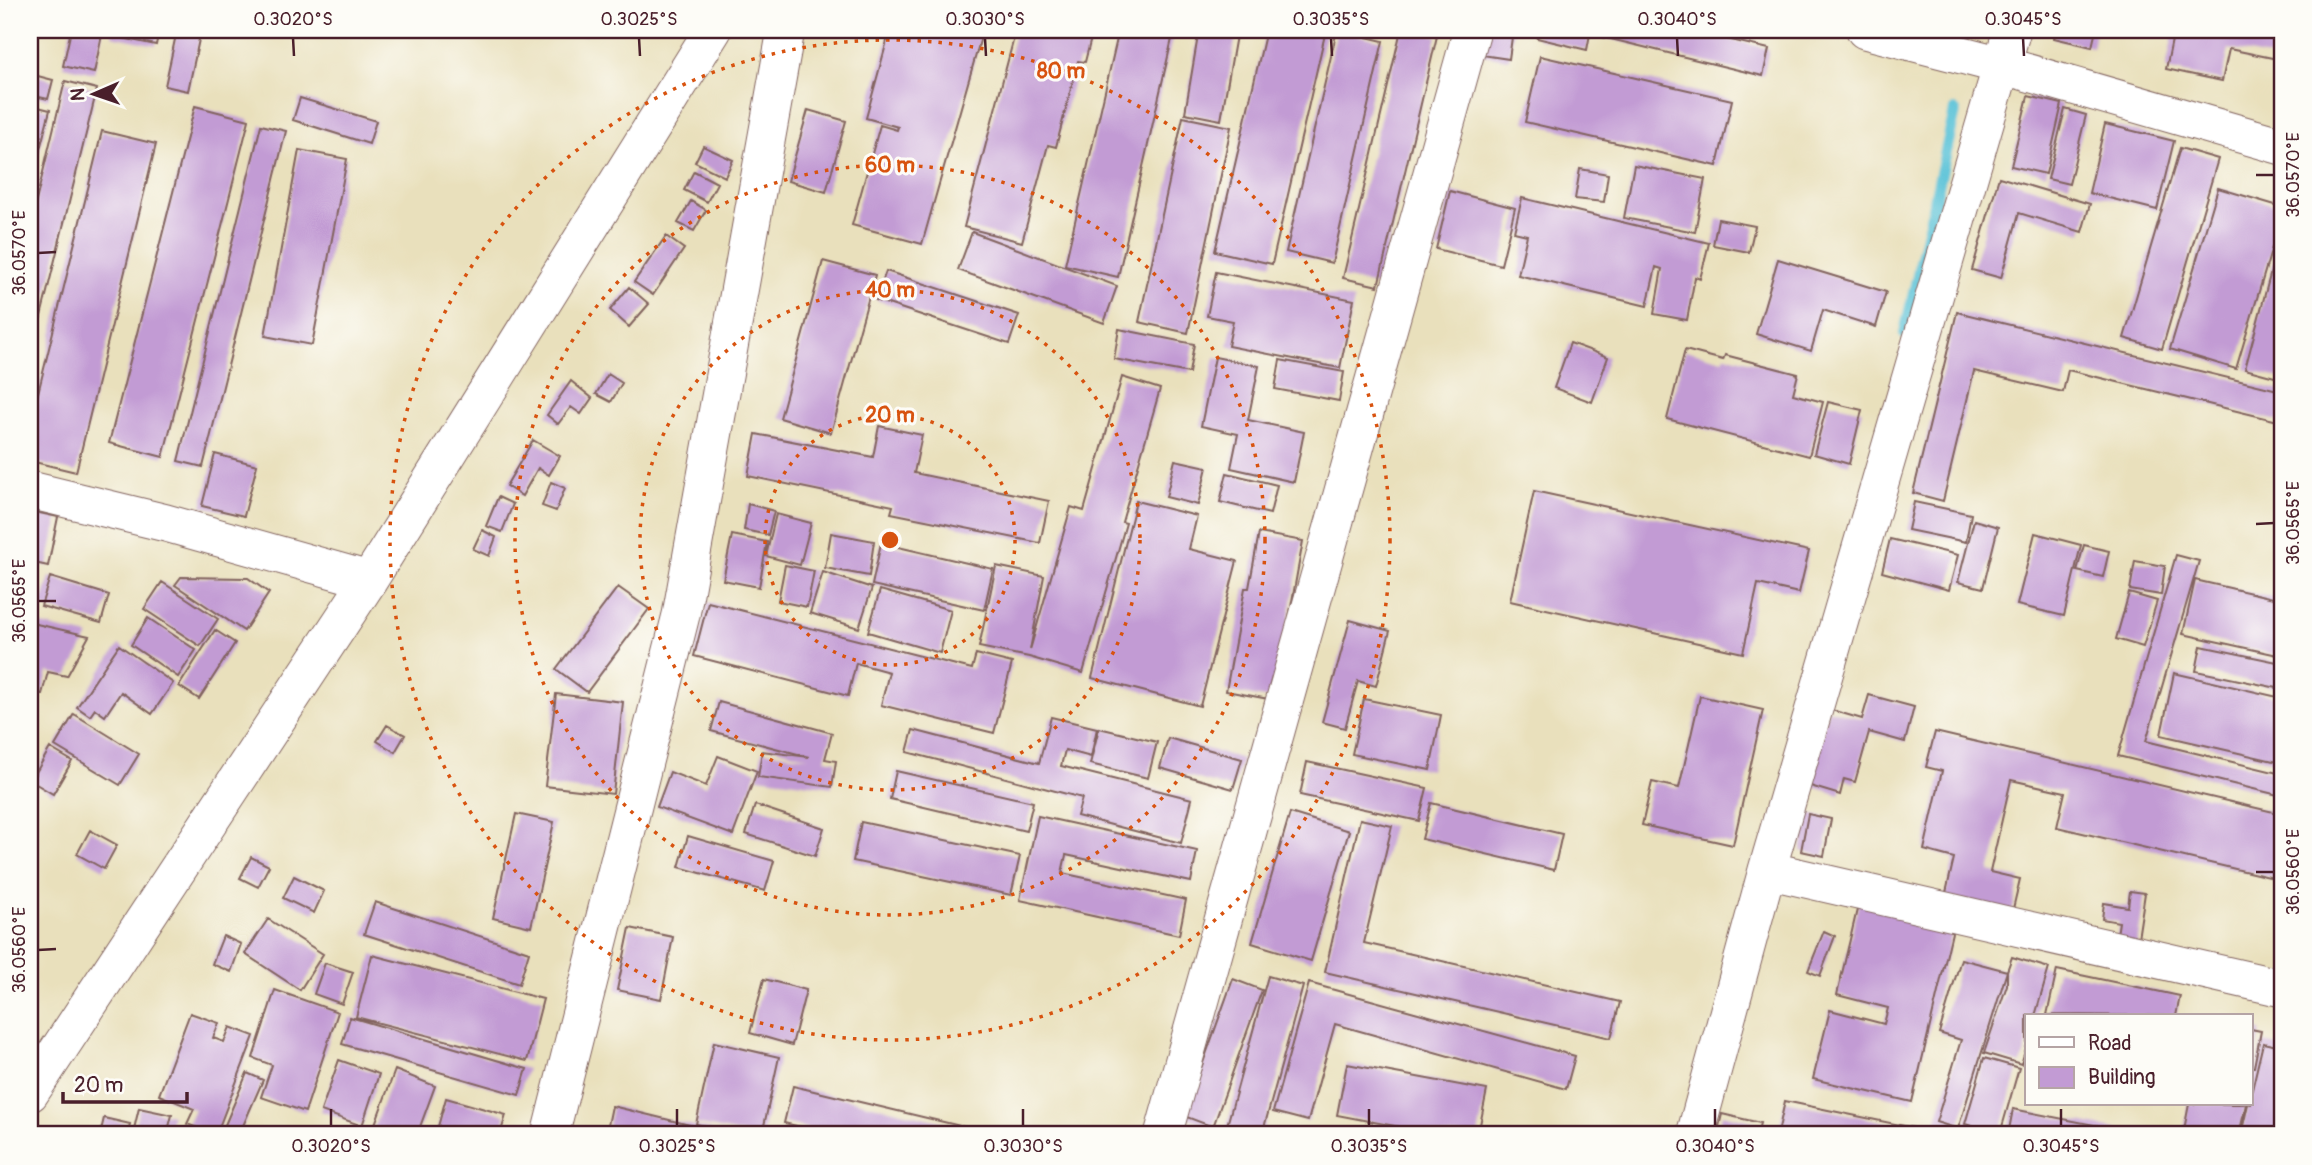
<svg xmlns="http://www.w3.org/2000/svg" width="2312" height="1165" font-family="Pangolin,sans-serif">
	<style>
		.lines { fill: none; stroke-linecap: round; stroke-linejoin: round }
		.stream { stroke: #5bc3d8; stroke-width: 12 }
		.building { fill: #c29bd4 }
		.minor-casing { stroke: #82635e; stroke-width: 39 }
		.minor { stroke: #fff; stroke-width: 37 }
		.ticks { fill: none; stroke: #4a1f2b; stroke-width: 2.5 }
		.ring { fill: none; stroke: #d8530f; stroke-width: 3.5; stroke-dasharray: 3.5 7 }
		.centre { fill: #d8530f; stroke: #fdfcf7; stroke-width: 3.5 }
		.ring-label { font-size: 21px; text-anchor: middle; font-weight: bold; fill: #d8530f; stroke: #fdfcf7; stroke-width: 6; stroke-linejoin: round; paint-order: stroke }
		.neatline { fill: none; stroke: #4a1f2b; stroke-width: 2.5 }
		.ticks-label { font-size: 18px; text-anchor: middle; fill: #4a1f2b }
	</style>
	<rect width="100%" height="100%" fill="#fdfcf7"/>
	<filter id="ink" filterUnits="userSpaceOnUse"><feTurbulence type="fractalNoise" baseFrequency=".0143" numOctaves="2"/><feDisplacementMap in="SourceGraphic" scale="14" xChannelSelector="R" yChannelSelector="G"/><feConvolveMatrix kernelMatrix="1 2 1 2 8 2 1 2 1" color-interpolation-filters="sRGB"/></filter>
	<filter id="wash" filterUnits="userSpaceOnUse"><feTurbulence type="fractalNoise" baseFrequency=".00686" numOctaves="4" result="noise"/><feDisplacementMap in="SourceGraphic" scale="28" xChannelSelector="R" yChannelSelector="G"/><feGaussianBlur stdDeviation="1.57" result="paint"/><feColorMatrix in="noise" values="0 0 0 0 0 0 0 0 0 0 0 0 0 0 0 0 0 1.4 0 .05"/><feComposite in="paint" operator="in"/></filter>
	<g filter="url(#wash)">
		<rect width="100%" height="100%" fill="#e9e0bc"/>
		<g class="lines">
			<path class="stream" d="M1905,333L1955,111"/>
		</g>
		<g id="blocks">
			<path class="building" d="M71,30H103L94,73L63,66Z
				M113,30H159L156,45L112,36Z
				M177,30H201L188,91L165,86Z
				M566,30H589L585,36Z
				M890,30H983L922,244L852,225L880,125L897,130L898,127L866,118Z
				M1016,30H1093L1085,62L1078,61L1056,147L1048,145L1022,242L964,227Z
				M1119,30H1174L1118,277L1065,265Z
				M1199,30H1237L1221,120L1185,113Z
				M1266,30H1326L1272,264L1215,251Z
				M1337,30L1383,41L1332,263L1286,252Z
				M1401,30H1413L1437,36L1378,286L1343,278Z
				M1485,30H1513L1509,59L1482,55Z
				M1539,30H1689L1769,49L1763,76L1590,34L1587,50L1537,38Z
				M2056,30H2096L2092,47L2054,38Z
				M2174,30H2282V60L2229,49L2222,81L2166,69Z
				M1540,56L1732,100L1717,166L1525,122Z
				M30,74L53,80L48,99L30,95Z
				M65,81L97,89L30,361V226Z
				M2028,96L2062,104L2046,174L2011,166Z
				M300,98L376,121L369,144L293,120Z
				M30,105L50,110L35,169L30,168Z
				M195,106L249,120L163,457L109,443Z
				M2065,109L2086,115L2069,184L2048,179Z
				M808,110L846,121L826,192L788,181Z
				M1183,117L1231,127L1188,333L1139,322Z
				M2105,124L2174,141L2157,210L2089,193Z
				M261,125L286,131L203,467L178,461Z
				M102,131L156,144L76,472L30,461V426Z
				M703,146L733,160L725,177L695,162Z
				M2180,148L2218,159L2162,349L2124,338Z
				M299,150L347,159L312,345L265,336Z
				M1634,165L1705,179L1695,232L1624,218Z
				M1580,169L1608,174L1604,202L1575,199Z
				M694,171L717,183L707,202L684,190Z
				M1999,177L2090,204L2082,232L2019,213L2001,278L1972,270Z
				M2218,188L2282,207V214L2236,369L2170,349Z
				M1450,191L1515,208L1501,265L1436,249Z
				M1522,198L1709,243L1700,279L1695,277L1687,320L1654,314L1662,269L1656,267L1647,306L1518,275L1527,235L1514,232Z
				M691,201L706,210L694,231L678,223Z
				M1718,219L1755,226L1749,252L1713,245Z
				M972,232L1117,286L1104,323L958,270Z
				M2281,234L2282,235V379L2245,369Z
				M666,236L684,249L653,295L634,282Z
				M1778,259L1886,292L1876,327L1823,310L1811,351L1756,334Z
				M823,261L875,275L831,433L780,418Z
				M886,271L1019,315L1009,344L876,300Z
				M1216,272L1354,300L1340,368L1228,346L1233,321L1207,316Z
				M629,287L649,304L629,327L610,310Z
				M1957,312L2282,391V422L2068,370L2063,392L1974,371L1943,501L1913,493Z
				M1119,329L1194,344L1189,373L1114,359Z
				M1570,343L1608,357L1592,402L1554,388Z
				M1685,350L1723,360L1725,355L1798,374L1793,394L1823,402L1809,456L1667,419Z
				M1215,357L1259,366L1248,420L1304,432L1294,482L1231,468L1238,434L1201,426Z
				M1280,360L1344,372L1339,401L1275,389Z
				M608,374L622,383L611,402L596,394Z
				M1122,377L1160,389L1122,522L1126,523L1083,673L1029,657L979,647L996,566L1044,576L1030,650L1071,507L1084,511Z
				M571,381L592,398L581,414L571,407L558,424L547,415Z
				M1828,402L1862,410L1849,464L1814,454Z
				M879,426L922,435L914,473L1049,501L1040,543L891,513L893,506L748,476L756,434L873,457Z
				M533,440L560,456L549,475L538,468L522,496L506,486Z
				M215,454L257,465L244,516L202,506Z
				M1175,460L1207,467L1198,505L1166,497Z
				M1227,473L1277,485L1270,514L1220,502Z
				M551,482L565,488L556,511L542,506Z
				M1534,491L1809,551L1799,593L1758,584L1743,653L1510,601Z
				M498,497L513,504L502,532L486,526Z
				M1136,501L1197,516L1189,549L1237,561L1200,706L1092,678Z
				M1914,502L1971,514L1966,542L1908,530Z
				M748,504L774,511L768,535L744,530Z
				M30,511L58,517L48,566L30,562Z
				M776,514L811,523L800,565L766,556Z
				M1974,520L1998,527L1983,588L1958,582Z
				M482,530L496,537L489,556L473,549Z
				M831,533L874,541L869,576L825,568Z
				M1259,533L1303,541L1274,700L1226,691L1245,588H1249Z
				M2035,533L2081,545L2064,616L2017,605Z
				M732,535L767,542L759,587L723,580Z
				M1890,539L1958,555L1949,590L1882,572Z
				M881,543L993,569L984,610L872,585Z
				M2084,545L2109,551L2103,577L2077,571Z
				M2176,555L2199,561L2146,741L2282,774V796L2118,756Z
				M2135,561L2165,566L2161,595L2130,590Z
				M785,565L814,571L807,607L778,601Z
				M823,572L872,588L859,628L810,613Z
				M50,577L109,595L101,623L41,606Z
				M181,577L248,578L269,593L244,631L175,585Z
				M2195,580L2282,600V656L2183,634Z
				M162,582L218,619L200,646L144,609Z
				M618,587L649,609L587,692L556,669Z
				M880,590L951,610L940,653L868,632Z
				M2129,593L2157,601L2143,647L2116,639Z
				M708,602L972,669L976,654L1012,663L994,733L881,705L889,672L856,663L848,696L694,656Z
				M148,618L196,650L178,677L131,645Z
				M1350,620L1390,631L1376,686L1358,681L1345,728L1322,722Z
				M32,623L89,636L67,676L48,672L42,694L30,692Z
				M215,630L235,643L199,699L179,686Z
				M119,645L173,683L152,714L121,692L105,716L95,709L90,716L77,707Z
				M2201,646L2282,663V689L2196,671Z
				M2174,673L2282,698V763L2161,735Z
				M556,694L623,702L613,794L545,786Z
				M1869,695L1914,707L1905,742L1869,732L1855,782L1844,779L1840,795L1807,785L1828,709L1862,719Z
				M1700,696L1763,710L1733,845L1642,825L1652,782L1679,788Z
				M1364,699L1441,715L1430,770L1352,754Z
				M719,702L832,733L825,759L836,761L832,787L758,777L762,751L809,757L711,731Z
				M74,714L139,754L120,785L55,746Z
				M1051,717L1097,728L1091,757L1065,750L1061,766L1192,799L1181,843L1077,816L1082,798L907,752L913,730L1039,763Z
				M387,725L405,735L395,752L377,741Z
				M1099,728L1157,742L1148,778L1090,764Z
				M1935,732L2282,814V880L2057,827L2065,792L2011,780L1990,872L2020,879L2012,913L1945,897L1954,858L1924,850L1942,771L1926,767Z
				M1168,738L1242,759L1233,789L1160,768Z
				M50,748L72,761L53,794L31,781Z
				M718,756L757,771L733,835L657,807L670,772L706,786Z
				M1307,762L1427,788L1419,821L1300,795Z
				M896,771L1033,802L1026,831L890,799Z
				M1431,803L1562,834L1554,870L1422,839Z
				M755,805L824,828L815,856L746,834Z
				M1290,813L1349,831L1311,961L1252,943Z
				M516,814L554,822L531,927L493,918Z
				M1808,814L1831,819L1824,856L1801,851Z
				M1038,816L1197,851L1191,882L1066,855L1062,873L1186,900L1179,935L1020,900Z
				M1360,819L1392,826L1364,943L1620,1002L1611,1038L1325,972Z
				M861,822L1020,856L1011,895L853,861Z
				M90,830L117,845L104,869L77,854Z
				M688,836L774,861L765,891L679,867Z
				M251,857L269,866L258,887L240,878Z
				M294,876L324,891L314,913L283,898Z
				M2130,891L2145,893L2137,945L2116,941L2119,922L2102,919L2104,903L2128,907Z
				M1859,901L1954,924L1912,1102L1813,1079L1830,1010L1884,1024L1888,1008L1837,995Z
				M375,902L529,952L519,984L364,934Z
				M268,919L323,954L300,990L245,954Z
				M630,928L673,937L661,999L617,990Z
				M1824,931L1835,936L1820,976L1808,971Z
				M223,936L241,944L231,972L212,964Z
				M372,955L543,999L527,1061L356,1017Z
				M2012,957L2049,968L2035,1016H2027V1045L2021,1064L1984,1053L2007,985V971Z
				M1961,959L2007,971L1958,1129L1936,1122L1961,1040L1939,1033Z
				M325,963L353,972L342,1004L314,994Z
				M2057,970L2180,996L2176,1016L2047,1015Z
				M1268,976L1303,986L1262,1135H1248L1226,1129Z
				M764,979L806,990L792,1045L750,1033Z
				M1233,979L1262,990L1213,1127L1184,1116Z
				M1309,983L1575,1056L1566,1089L1335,1024L1308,1121L1273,1112Z
				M275,990L338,1012L305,1112L261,1097L272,1065L253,1058Z
				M190,1013L219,1023L213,1038L224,1042L230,1027L254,1036L216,1135L187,1124L194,1109L159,1095Z
				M350,1017L527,1069L519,1095L342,1044Z
				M2251,1029L2261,1031L2254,1067H2251Z
				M714,1042L779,1057L762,1135H748L696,1124Z
				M2263,1043L2282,1047V1135H2241L2248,1104H2251V1094Z
				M1984,1058L2019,1068L2000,1134L1965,1124Z
				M339,1060L379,1074L362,1126L321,1111Z
				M1347,1064L1487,1090L1478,1135H1442L1337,1115Z
				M395,1070L435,1086L417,1135H371Z
				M247,1073L263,1080L239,1135H229L222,1132Z
				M793,1086L994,1134V1135H835L784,1123Z
				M446,1098L506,1115L500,1135H456L437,1130Z
				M1785,1101L1943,1134V1135H1789L1778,1133Z
				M2189,1104H2246L2239,1135H2183Z
				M612,1106L727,1134V1135H628L607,1130Z
				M139,1108L172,1115L167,1135L134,1129Z
				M2013,1109L2130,1132L2129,1135H2008Z
				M1722,1114L1760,1123L1757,1135H1717Z
				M104,1118L130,1124L127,1135H100Z
				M1179,1127L1211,1134V1135H1178Z"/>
		</g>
	</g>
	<g filter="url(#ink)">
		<use href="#blocks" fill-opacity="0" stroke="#82635e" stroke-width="2"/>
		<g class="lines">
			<g class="minor-casing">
				<path id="minor" d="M1865,30L2001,65L2282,146
					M30,490L166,523L369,580
					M1767,870L2282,988
					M30,1093L369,580L713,30
					M550,1135L681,615L786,30
					M1163,1135L1472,30
					M1695,1135L1767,870L2012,30"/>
			</g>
			<use href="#minor" class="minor"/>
		</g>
	</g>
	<path class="ticks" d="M293,38L294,56M639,38L640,56M985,38L986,56M1331,38L1332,56M1677,38L1678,56M2023,38L2024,56M2256,175H2274M38,253L56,252M2256,524L2274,523M38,601H56M2256,872H2274M38,950L56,949M331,1109V1126M677,1109V1126M1023,1109V1126M1369,1109V1126M1715,1109V1126M2061,1109V1126"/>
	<g class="ring">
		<circle cx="890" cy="540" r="125"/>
		<circle cx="890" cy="540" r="250"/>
		<circle cx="890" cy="540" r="375"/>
		<circle cx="890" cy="540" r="500"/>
	</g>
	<circle cx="890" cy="540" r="10" class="centre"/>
	<g class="ring-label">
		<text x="1061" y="78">80 m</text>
		<text x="890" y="172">60 m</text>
		<text x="890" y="297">40 m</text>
		<text x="890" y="422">20 m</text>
	</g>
	<rect width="2312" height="1165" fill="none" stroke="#fdfcf7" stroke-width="77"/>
	<rect x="2025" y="1014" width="228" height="91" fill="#fdfcf7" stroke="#b5a4a5" stroke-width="2"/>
	<rect x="2039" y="1037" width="35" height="10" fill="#ffffff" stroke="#b5a4a5" stroke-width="2"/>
	<text x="2088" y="1050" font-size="21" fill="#4a1f2b">Road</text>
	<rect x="2039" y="1067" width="35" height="21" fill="#c29bd4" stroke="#b5a4a5" stroke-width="2"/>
	<text x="2088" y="1084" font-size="21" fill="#4a1f2b">Building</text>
	<g transform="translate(94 94) rotate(268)" stroke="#fdfcf7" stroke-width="5" paint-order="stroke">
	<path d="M0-5L12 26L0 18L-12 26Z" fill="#4a1f2b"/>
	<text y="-10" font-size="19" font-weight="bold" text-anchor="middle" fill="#4a1f2b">N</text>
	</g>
	<path d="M63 1092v10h124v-10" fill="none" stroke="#4a1f2b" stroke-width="3.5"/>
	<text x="74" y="1092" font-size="21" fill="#4a1f2b" stroke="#fdfcf7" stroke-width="5" paint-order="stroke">20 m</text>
	<rect x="38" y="38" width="2236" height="1088" class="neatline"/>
	<g class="ticks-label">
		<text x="293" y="25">0.3020°S</text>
		<text x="639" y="25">0.3025°S</text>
		<text x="985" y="25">0.3030°S</text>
		<text x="1331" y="25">0.3035°S</text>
		<text x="1677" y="25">0.3040°S</text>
		<text x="2023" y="25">0.3045°S</text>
		<text transform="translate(2293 175) rotate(-90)" y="6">36.0570°E</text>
		<text transform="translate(19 253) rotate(-90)" y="6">36.0570°E</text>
		<text transform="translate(2293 523) rotate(-90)" y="6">36.0565°E</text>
		<text transform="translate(19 601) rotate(-90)" y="6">36.0565°E</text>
		<text transform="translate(2293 872) rotate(-90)" y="6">36.0560°E</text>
		<text transform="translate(19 950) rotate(-90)" y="6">36.0560°E</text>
		<text x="331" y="1152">0.3020°S</text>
		<text x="677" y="1152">0.3025°S</text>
		<text x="1023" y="1152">0.3030°S</text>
		<text x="1369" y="1152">0.3035°S</text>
		<text x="1715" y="1152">0.3040°S</text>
		<text x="2061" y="1152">0.3045°S</text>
	</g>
</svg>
